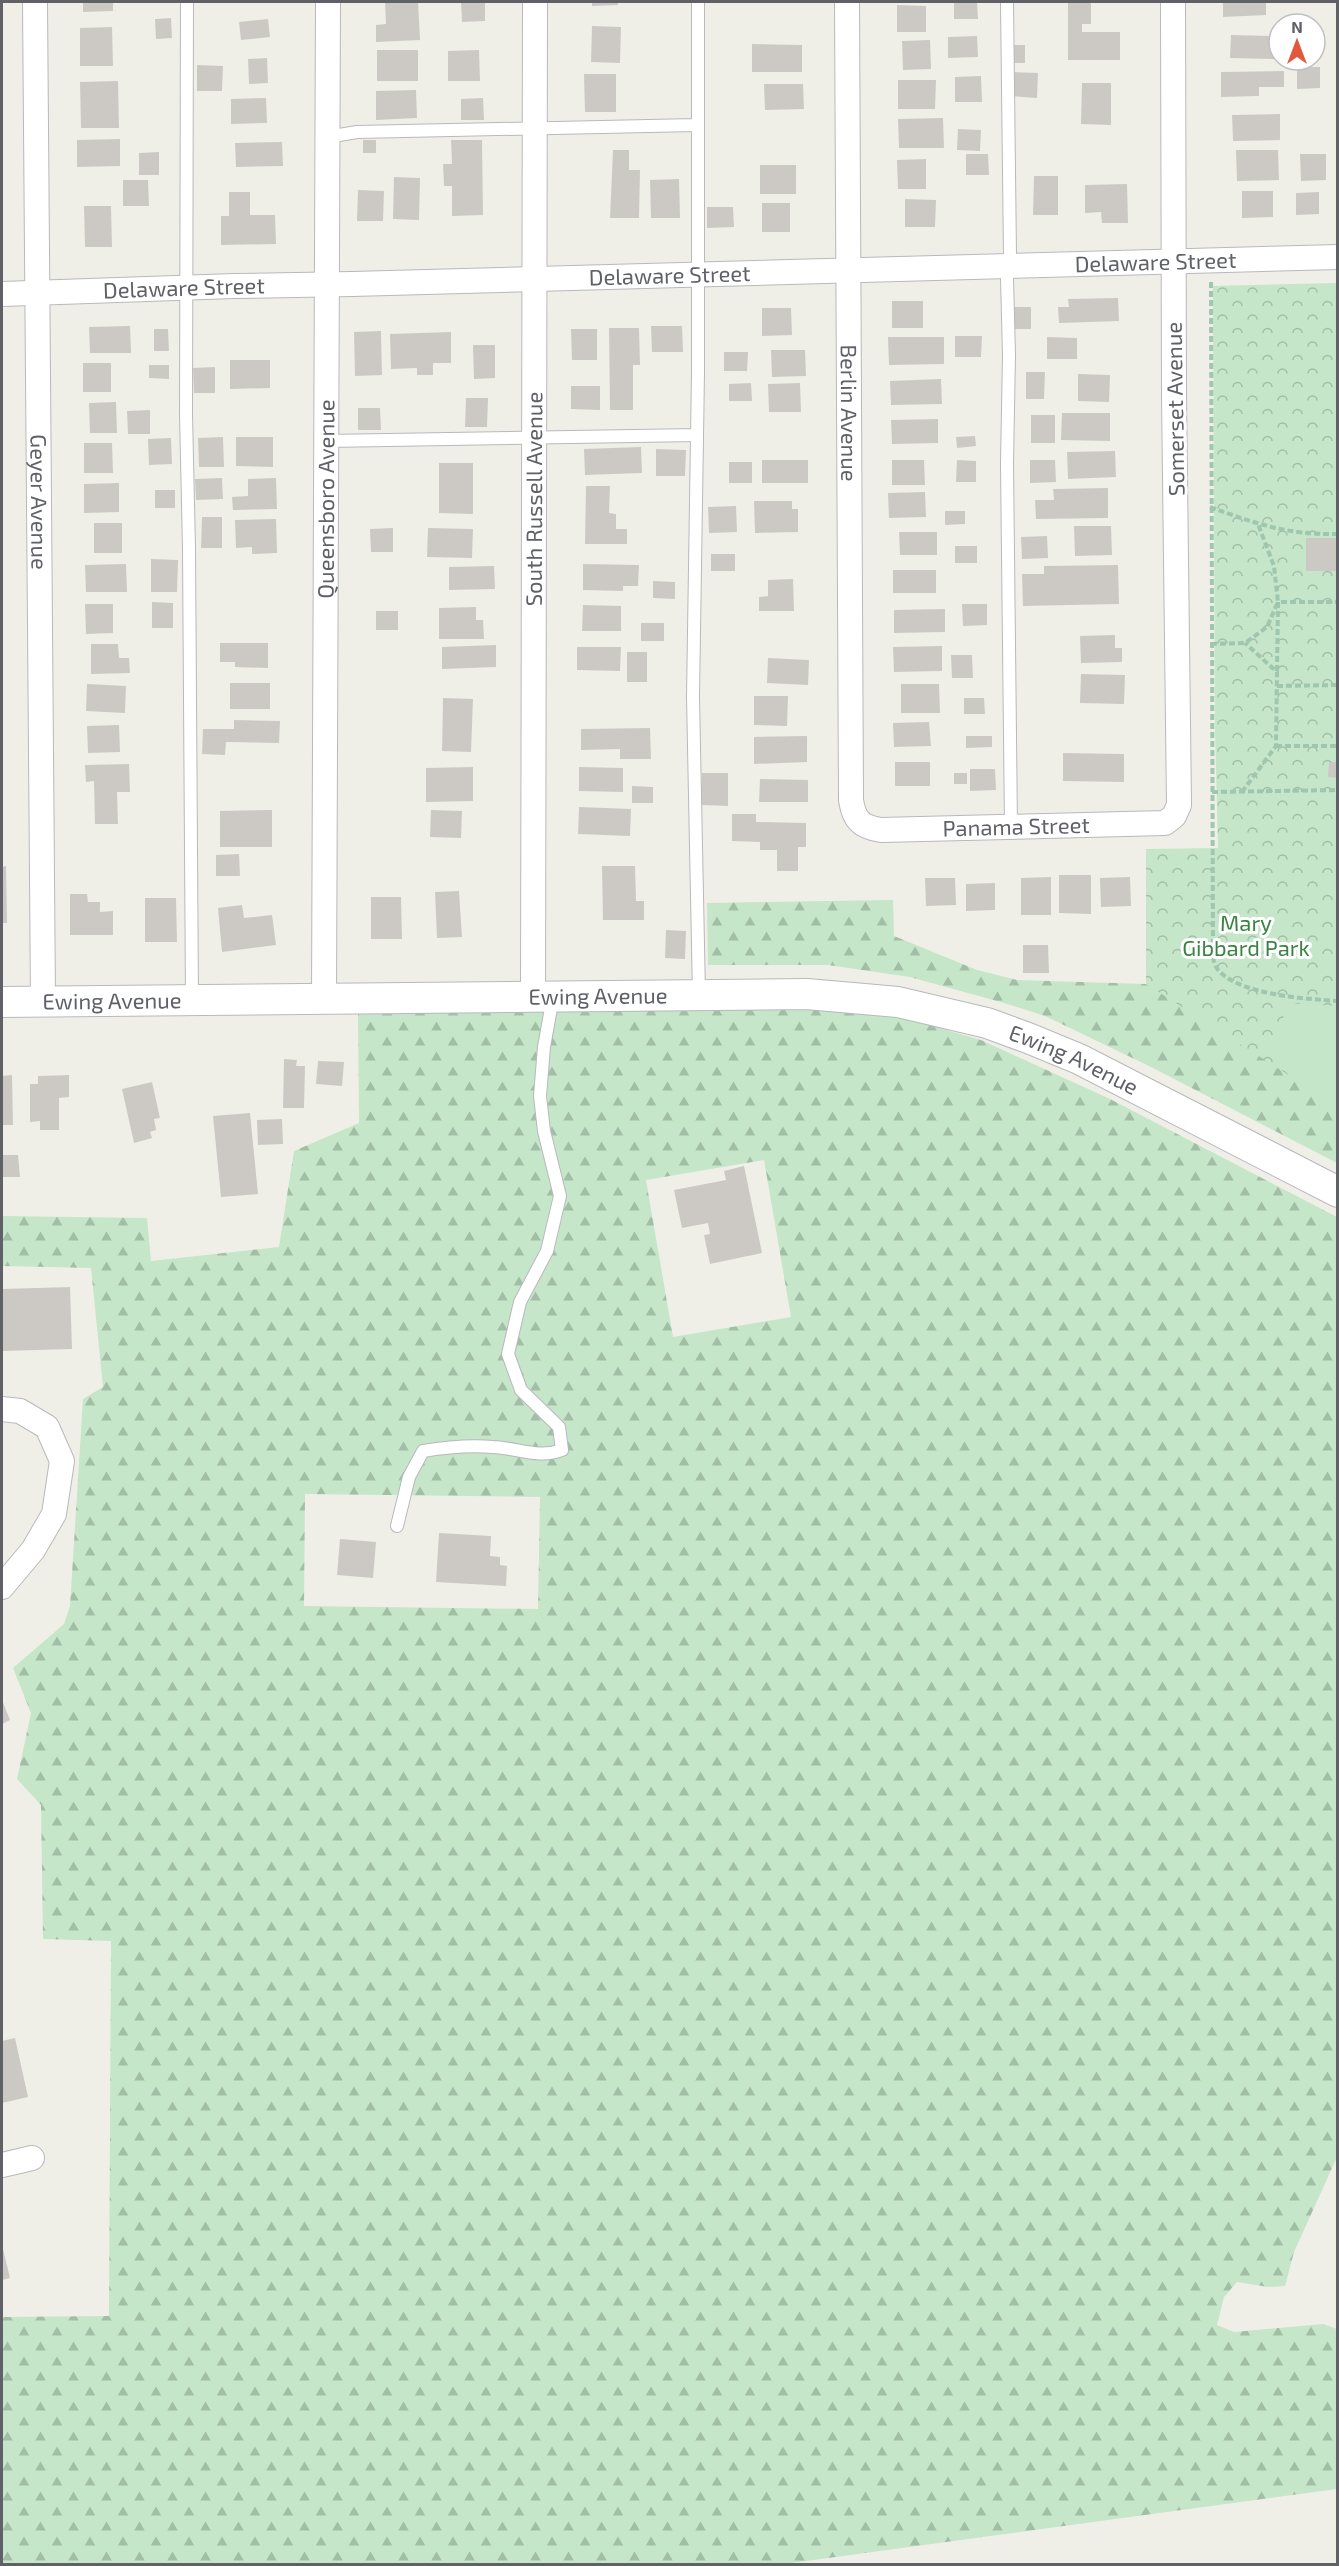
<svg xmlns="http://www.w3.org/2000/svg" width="1339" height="2566" font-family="'Exo 2',sans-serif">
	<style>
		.forest { fill: url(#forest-firs); fill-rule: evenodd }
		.park { fill: url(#park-crowns) }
		.pitch { fill: #c5e6c8 }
		.building { fill: #ccc9c4 }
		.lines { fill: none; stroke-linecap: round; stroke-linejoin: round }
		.service-casing { stroke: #b7b9bd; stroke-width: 14 }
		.minor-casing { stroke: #b7b9bd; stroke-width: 26 }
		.tertiary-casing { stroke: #b7b9bd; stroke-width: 32 }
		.path { stroke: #9fc6ae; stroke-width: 4; stroke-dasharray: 6 3; stroke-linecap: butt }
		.service { stroke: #fff; stroke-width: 12 }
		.minor { stroke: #fff; stroke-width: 24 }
		.tertiary { stroke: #fff; stroke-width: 30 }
		.labels { text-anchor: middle; stroke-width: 6; stroke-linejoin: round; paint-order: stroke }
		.street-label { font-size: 22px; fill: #5f6167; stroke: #fff }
		.park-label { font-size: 22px; fill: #3a8343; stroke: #fff }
	</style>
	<defs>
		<pattern id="forest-firs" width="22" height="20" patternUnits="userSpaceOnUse" patternTransform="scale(1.5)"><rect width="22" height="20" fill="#c5e6c8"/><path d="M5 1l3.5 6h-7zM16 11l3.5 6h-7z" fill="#a3bea6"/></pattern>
		<pattern id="park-crowns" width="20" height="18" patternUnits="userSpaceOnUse" patternTransform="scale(1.5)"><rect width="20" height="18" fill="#c5e6c8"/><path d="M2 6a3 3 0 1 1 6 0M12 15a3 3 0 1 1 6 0" fill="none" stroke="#a3bea6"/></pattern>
	</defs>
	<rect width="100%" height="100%" fill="#f0efe7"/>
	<path class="forest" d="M893,900L894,936L977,970L1017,980L1146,984L1170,997L1337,1106V1163L1149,1066L1045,1016L1004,1003L910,977L828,965H708L707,903Z
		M815,1008L887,1013L981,1040L1110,1099L1337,1217V2157L1294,2252L1285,2286L1268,2287L1237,2282L1224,2297L1217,2325L1234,2332L1323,2324L1337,2329V2489L784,2564H2V2317L109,2316L111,1941L43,1939L41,1805L17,1779L31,1713L13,1668L64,1624L70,1606L83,1399L103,1387L91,1268L2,1266V1216L147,1218L151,1261L279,1247L294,1151L359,1123L358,1013ZM764,1160L791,1317L673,1337L646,1180ZM305,1494L540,1497L538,1609L304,1606Z"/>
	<path class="park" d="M1337,283V1106L1146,984V849L1218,848L1215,731L1213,286Z"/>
	<path class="pitch" d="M1286,1003L1337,1006V1106L1274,1064Z"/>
	<path class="building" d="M83,2H113V11L83,12Z
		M385,2H418L420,40L376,42V25L386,24Z
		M461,2H485V21L462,22Z
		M592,2H618V5L592,6Z
		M954,2H977L978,19H954Z
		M1068,2H1091V24H1082V32H1120V60H1068Z
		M1223,2H1266V15L1223,17Z
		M897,5L926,6V32H897Z
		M171,18L172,38L156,39L155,19Z
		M268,19L270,37L241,40L239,22Z
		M592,26L621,27L620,63L591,62Z
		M112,27L113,66H80V28Z
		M1231,35L1275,36L1274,59L1230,58Z
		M977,36L978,57L948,58V37Z
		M930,40L931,69L903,70L902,41Z
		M752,44L802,45V72H752Z
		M1012,45H1025V63H1012Z
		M377,50H418V81H377Z
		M479,50L480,81H448V51Z
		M267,58L268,83L249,84L248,59Z
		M197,65L223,66L222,91H197Z
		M1297,67H1320V88L1297,89Z
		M1284,71V87H1259V96L1221,97V72Z
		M1012,72L1038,73L1037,98L1011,96Z
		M584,74H616V112H585Z
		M981,76L982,102H955V77Z
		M898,80H936L935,109H898Z
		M118,81L119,128H81L80,82Z
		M1082,83H1111V125L1081,124Z
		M764,84H803L804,109L765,110Z
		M416,90L417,118L376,120V91Z
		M266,98L267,123L231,124V99Z
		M483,98L484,120H461V99Z
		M1280,114V140L1233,141L1232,115Z
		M943,118L944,148H899L898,119Z
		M958,129L981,130L980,151L957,150Z
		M120,139V166L77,167V140Z
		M363,140H376V153H363Z
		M451,140H482L483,215L452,216V186H444L443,164H452Z
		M282,142L283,166L236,167L235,143Z
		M613,150H629V170H640L639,218H610Z
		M1236,150H1278L1279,180L1237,181Z
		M159,152V175H139V153Z
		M966,154H988L989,175H966Z
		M1300,154H1326V180L1301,181Z
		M926,159V189H898L897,160Z
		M760,165H796V194H760Z
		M1034,176H1058V215H1033Z
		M394,177L420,178L419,220L393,219Z
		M679,179L680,218H651L650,180Z
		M123,180H148L149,206H123Z
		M1127,184L1128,223H1102L1101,212L1085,213V185Z
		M358,190L384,191L383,221H357Z
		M1242,191H1273V217L1242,218Z
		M229,192H250V215H275L276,244L221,245V216H229Z
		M1319,192V214L1296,215V193Z
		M905,199L936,200L935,227H905Z
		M762,203H790V232H762Z
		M84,206H111L112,247H85Z
		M707,207H733L734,227L707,228Z
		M1118,298L1119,321L1059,323L1058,307H1069L1068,299Z
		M892,301H923V328H892Z
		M1013,307H1031V329H1014Z
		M762,308H791L792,335L762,336Z
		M130,326L131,353H90L89,327Z
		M651,326H682L683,352H652Z
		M609,328H639L640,365H633V410H610Z
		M154,329H168L169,351H154Z
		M571,329H597V360H572Z
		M381,331L382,375L355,376L354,332Z
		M451,332V363H433V375H417V368L391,369L390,334Z
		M955,336H982L981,357H955Z
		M888,337H944V364L889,365Z
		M1047,337L1077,338V359H1047Z
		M473,345H495V378L474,379Z
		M771,350H805L806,376L772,377Z
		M724,352H748L747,371H724Z
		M230,360H270V388L230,389Z
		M83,363H111V392H83Z
		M149,365H169V379L149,378Z
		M215,367V393H194L193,368Z
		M1026,372H1045L1044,399H1026Z
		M1078,374L1110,375L1109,402L1078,401Z
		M941,379L942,404L891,405L890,381Z
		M751,383L752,401H729V384Z
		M800,383L801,412H769L768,384Z
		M571,386H600V410L571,409Z
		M466,398H488L487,427H465Z
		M116,402L117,433H90L89,403Z
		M358,408H380L381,430H358Z
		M150,410V434H128L127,411Z
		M1062,413H1110V441L1061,440Z
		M1031,415H1055V443H1031Z
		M938,419V443L892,444L891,420Z
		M975,436L976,446L957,448L956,437Z
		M223,437L224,467H199L198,438Z
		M236,437H273V467L236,466Z
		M171,438L172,464L149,465L148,439Z
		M84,443H112L113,473H84Z
		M641,447L642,473L585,475L584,449Z
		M656,449L686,450L685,476H656Z
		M1115,451L1116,477L1068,479L1067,452Z
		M762,460H808V483H762Z
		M892,460H924L925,485H892Z
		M957,460L976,461V482H956Z
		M1030,460H1055L1056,482L1030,483Z
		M729,462H752V483H729Z
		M439,463H473V514L439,513Z
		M222,478L223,499L196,500L195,479Z
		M276,478L277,509L233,510L232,497L248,496V479Z
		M119,483V512L84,513V484Z
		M586,486H610L609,513L616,514V529H627V544H585Z
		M1108,488V518L1036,519L1035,500H1054L1053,489Z
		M155,490H175V508H155Z
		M925,492L926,517L889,518L888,493Z
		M754,501H792V509H798V532L755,533Z
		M736,506L737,532L709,533L708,507Z
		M945,511H965V524L945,525Z
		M202,517H222V548H201Z
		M276,519L277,553L252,554V547L236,548L235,520Z
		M94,523H122V553H94Z
		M1074,526H1111L1112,555L1075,556Z
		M393,528V552H371L370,529Z
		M428,528L473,529L472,558L427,557Z
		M899,532H937V555H900Z
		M1047,536L1048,558L1022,559L1021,537Z
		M1306,538H1338V571H1306Z
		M955,546H977V563H955Z
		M711,554H735V571H711Z
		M151,559L178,560L177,592H151Z
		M126,564L127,592H86L85,565Z
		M583,564L639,565L638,586H623V591L583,590Z
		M1118,565L1119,604L1023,606L1022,574H1044V566Z
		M494,566L495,589L449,590V567Z
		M893,570H936V593H893Z
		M793,579L794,611H759V597L768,596V580Z
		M653,581L675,582V599L653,598Z
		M152,602L173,603V628H152Z
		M85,604H113V633L86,634Z
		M962,604H987V625L963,626Z
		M583,605L621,606V631H582Z
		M476,607V620H483L484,639H439V608Z
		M945,609V632L894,633V610Z
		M376,611H398V630H376Z
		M641,623H664V641H641Z
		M1115,635V648H1122V662L1081,663L1080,636Z
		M220,643H268V668L235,667V662H220Z
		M91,644H118L119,658H129L130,673L91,674Z
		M496,645V667L442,669V647Z
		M942,646V671L894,672L893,647Z
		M577,647H621L620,671L577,670Z
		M627,652H647V682H627Z
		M951,655H972L973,678H952Z
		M768,658L809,660L808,685L767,683Z
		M1081,674L1125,675L1124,704L1080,703Z
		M230,683H270V709H230Z
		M87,684L126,686L125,713L86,711Z
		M901,684H939L940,713H901Z
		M754,696H788L787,726L754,725Z
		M443,698L473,699L471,752L442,751Z
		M964,698H984L985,714H964Z
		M234,720L280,721L279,743L226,742L225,755L202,754L203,729H234Z
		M929,722L931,746L894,747L893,723Z
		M119,725L120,752L88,753L87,726Z
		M650,728L651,759H620V749L581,750V729Z
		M807,736V762L754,764V737Z
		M966,736H992V747L966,748Z
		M1063,753L1124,754V782L1063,781Z
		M895,762H930V786H895Z
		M1329,762H1338V778L1328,777Z
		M129,764L130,792H117L118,824H95L94,781L86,782L85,765Z
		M473,767V801L426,802V768Z
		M579,767L623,768V792L579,791Z
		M970,769H995L996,790L970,791Z
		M702,773H728V806L701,805Z
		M954,773H967V784H954Z
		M760,779L808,780V802H759Z
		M632,786L653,787V803H632Z
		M579,807L631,809L630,836L578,834Z
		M272,810V847H220V811Z
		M431,810L462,811L461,838L430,837Z
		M732,814H756V822L806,823V847H798V871H777V850H760V842L732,841Z
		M239,854L240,876H216V855Z
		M6,866L7,923H2V867Z
		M602,866H635L636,901H644V920H603Z
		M1059,875H1091V914L1059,913Z
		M1051,877V915H1021V878Z
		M1130,877L1131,906L1101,907L1100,878Z
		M925,878H955L956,905L926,906Z
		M995,883V910L966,911V884Z
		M459,891L462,937L437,938L435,892Z
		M70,894H87L88,902H100V912L113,911V935H70Z
		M371,897H401L402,939H371Z
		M145,898H176L177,942H145Z
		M242,905L244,918L272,915L276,945L222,952L218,908Z
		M666,930L686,931L685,959L665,958Z
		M1023,945H1048L1049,973H1023Z
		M284,1059L297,1060L296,1066H305L304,1108H283Z
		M318,1061L344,1062L342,1086L316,1084Z
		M12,1075L13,1125H2V1076Z
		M69,1075V1097L59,1098V1130H40V1121L30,1122V1084H38V1076Z
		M152,1082L160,1118L154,1119L156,1130L150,1132L152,1138L134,1143L122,1089Z
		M250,1113L258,1194L221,1197L213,1116Z
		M282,1119L283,1144L258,1145L257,1120Z
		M2,1155H18L20,1177H2Z
		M744,1166L762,1253L710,1264L704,1235L710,1234L708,1223L682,1228L674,1190L726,1180L724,1171Z
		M70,1287L72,1349L2,1351V1289Z
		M439,1533L491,1536L490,1556L500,1557V1565L507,1566L506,1586L436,1582Z
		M340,1539L376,1542L373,1578L337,1575Z
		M2,1700L10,1720L2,1724Z
		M15,2038L28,2097L2,2103V2041Z
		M2,2245L10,2278L2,2280Z"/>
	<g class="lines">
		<g class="service-casing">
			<path id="service" d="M187,2L186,414L189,548L192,998
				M698,2V372L693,697L699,995
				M1007,2L1010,256L1007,279L1009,355L1007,463L1011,827
				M327,137L357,132L696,125
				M326,441L697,435
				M397,1526L409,1477L423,1451C447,1447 469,1445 493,1447C518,1448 538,1459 562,1450L559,1427L521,1390L508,1354L520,1302L547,1251L560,1196L544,1131L540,1096L544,1047L553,997"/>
		</g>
		<g class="minor-casing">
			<g id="minor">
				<path id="s1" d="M35,2L43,1001"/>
				<path id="s2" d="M847,2L851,800C854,820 861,827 881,830L1165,823L1174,816L1179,805L1174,396L1173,2"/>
				<path id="s3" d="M2,294L234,286L352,284L1338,257"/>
				<path id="s4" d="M533,997L535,2"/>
				<path id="s5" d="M324,999L328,2"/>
				<path d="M2,1409L20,1411L47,1427L62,1461L54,1514L33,1550L2,1587"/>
				<path d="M2,2165L32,2158"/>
			</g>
		</g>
		<g class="tertiary-casing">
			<g id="tertiary">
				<path id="s6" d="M2,1002L807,994L898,1002L987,1023L1028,1038L1079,1059L1338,1192"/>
			</g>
		</g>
		<path class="path" d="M1211,282L1213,958C1214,962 1216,968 1219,971C1242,995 1306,999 1338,1001
			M1210,507C1257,524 1287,535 1338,534
			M1211,644L1245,643L1267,627L1278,602L1274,566L1258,524
			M1277,671L1278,602H1338
			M1277,686L1338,685
			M1276,746H1338
			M1212,792L1338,790
			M1242,792L1276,746L1277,672L1245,643"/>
		<use href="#service" class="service"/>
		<use href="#minor" class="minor"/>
		<use href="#tertiary" class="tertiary"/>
	</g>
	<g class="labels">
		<g class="street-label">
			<text dy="8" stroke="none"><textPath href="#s3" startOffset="1154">Delaware Street</textPath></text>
			<text dy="8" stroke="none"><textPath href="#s3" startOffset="668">Delaware Street</textPath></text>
			<text dy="8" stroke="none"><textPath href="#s3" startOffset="182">Delaware Street</textPath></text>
			<text transform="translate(1175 409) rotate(-91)" y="8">Somerset Avenue</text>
			<text dy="8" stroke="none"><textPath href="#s2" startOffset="411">Berlin Avenue</textPath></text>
			<text dy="8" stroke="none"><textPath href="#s4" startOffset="498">South Russell Avenue</textPath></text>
			<text dy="8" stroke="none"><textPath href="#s5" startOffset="500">Queensboro Avenue</textPath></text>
			<text dy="8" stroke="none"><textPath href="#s1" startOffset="500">Geyer Avenue</textPath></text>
			<text dy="8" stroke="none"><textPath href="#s2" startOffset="980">Panama Street</textPath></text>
			<text dy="8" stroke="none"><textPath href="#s6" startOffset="596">Ewing Avenue</textPath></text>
			<text dy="8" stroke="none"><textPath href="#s6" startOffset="110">Ewing Avenue</textPath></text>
			<text dy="8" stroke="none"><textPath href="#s6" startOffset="1082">Ewing Avenue</textPath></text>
		</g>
		<g class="park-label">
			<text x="1246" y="931">Mary<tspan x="1246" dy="25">Gibbard Park</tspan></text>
		</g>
	</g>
	<rect width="1339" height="2566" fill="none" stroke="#5f6167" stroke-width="6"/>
	<g transform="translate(1297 42)"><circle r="28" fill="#ffffff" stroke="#bfc0c2" stroke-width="1.5"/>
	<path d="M0-4.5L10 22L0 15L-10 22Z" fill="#e1583c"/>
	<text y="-9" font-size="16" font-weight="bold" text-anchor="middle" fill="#5f6167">N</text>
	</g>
</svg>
